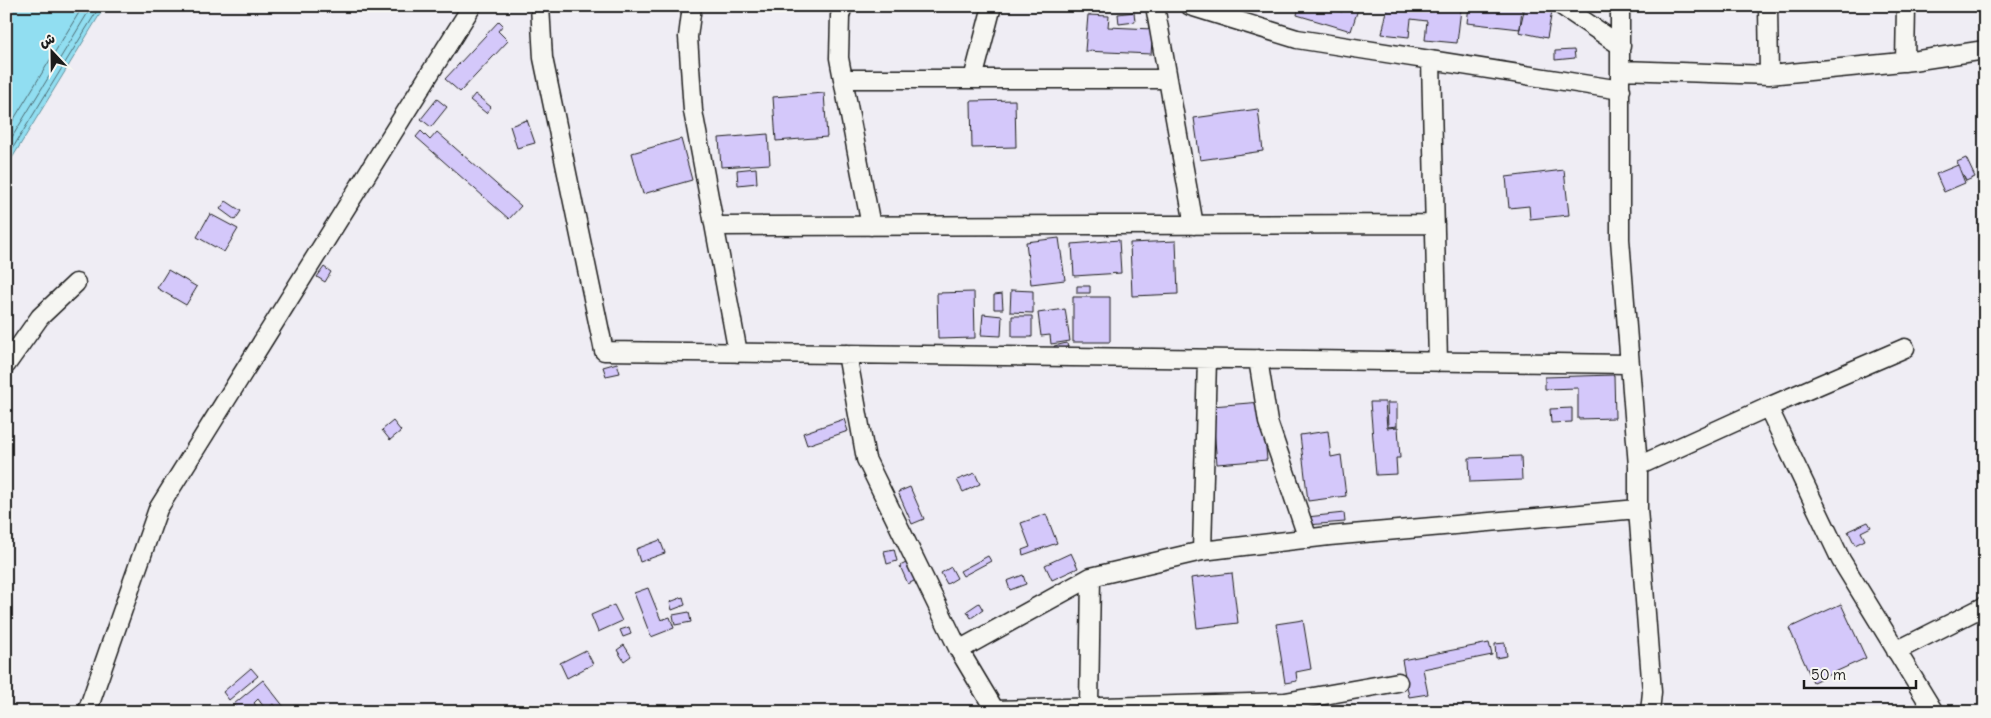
<svg xmlns="http://www.w3.org/2000/svg" width="1991" height="718" font-family="Delius,'Playpen Sans Arabic',sans-serif">
	<style>
		.water { fill: #91def1; stroke: #62909c }
		.lines { fill: none; stroke-linecap: round; stroke-linejoin: round }
		.shore { stroke: #4b6a71; stroke-width: 1 }
		.building { fill: #d4c8fa; stroke: #1c1c1c }
		.minor-casing { stroke: #1c1c1c; stroke-width: 21 }
		.minor { stroke: #f6f6f2; stroke-width: 18 }
	</style>
	<rect width="100%" height="100%" fill="#efedf4"/>
	<filter id="ink" filterUnits="userSpaceOnUse"><feTurbulence type="fractalNoise" baseFrequency=".02" numOctaves="2"/><feDisplacementMap in="SourceGraphic" scale="10" xChannelSelector="R" yChannelSelector="G"/><feConvolveMatrix kernelMatrix="1 2 1 2 8 2 1 2 1" color-interpolation-filters="sRGB"/></filter>
	<g filter="url(#ink)">
		<path class="water" d="M6,6H105L6,168Z"/>
		<g class="lines">
			<path class="shore" d="M6,132L83,6
				M6,147L92,6
				M6,159L100,6"/>
		</g>
		<path class="building" d="M1299,6H1322L1342,12L1343,6H1359L1351,31L1297,15Z
			M1388,6H1435L1461,9L1457,43L1425,40L1427,21L1411,19L1409,37L1382,34Z
			M1469,6L1522,7L1520,29L1467,23Z
			M1525,6L1552,11L1547,38L1519,32Z
			M1134,12L1135,22L1119,24L1118,14Z
			M1088,15L1109,16L1108,27L1153,29L1151,54L1085,51Z
			M499,21L503,25L498,31L508,41L460,92L445,79Z
			M1574,50L1575,58L1555,60V51Z
			M824,93L827,137L776,141L773,97Z
			M475,94L491,107L486,113L470,100Z
			M437,99L447,107L431,127L421,119Z
			M1015,100L1016,147L972,148L971,101Z
			M1258,109L1263,151L1200,160L1194,118Z
			M527,120L535,143L517,148L510,126Z
			M421,131L430,140L437,132L521,206L509,219L416,137Z
			M768,134L770,164L721,167L719,138Z
			M681,139L692,180L643,194L632,153Z
			M1966,158L1975,177L1966,181L1957,162Z
			M1958,165L1965,183L1944,192L1936,174Z
			M756,168L757,183L738,185L737,170Z
			M1564,170L1569,215L1530,219L1529,206L1509,208L1506,177Z
			M226,201L241,211L235,220L220,209Z
			M210,214L238,229L224,252L197,237Z
			M1059,238L1065,280L1031,284L1026,242Z
			M1119,240L1121,273L1074,276L1072,244Z
			M1176,241L1178,294L1132,296L1130,243Z
			M324,267L331,272L325,282L317,277Z
			M168,270L197,287L186,305L157,288Z
			M1077,286H1090V293H1077Z
			M1011,290L1033,291V313L1010,312Z
			M974,292L975,338L938,339L937,293Z
			M1002,294L1003,309H994V295Z
			M1073,297H1110V342H1073Z
			M1065,309L1070,341L1051,344L1050,335L1041,336L1038,313Z
			M983,314L1002,316L1001,336L981,335Z
			M1012,316H1032V337H1012Z
			M1067,343L1068,349L1056,352L1054,346Z
			M617,363L620,373L606,376L603,367Z
			M1614,375L1615,418L1578,419V388L1545,389V377Z
			M1262,402L1267,460L1217,464L1212,406Z
			M1370,402H1385L1387,428L1398,427L1400,458H1396L1397,474L1376,475Z
			M1387,403H1397V426L1388,427Z
			M1572,408V422L1551,423L1550,409Z
			M844,419L848,431L807,445L803,433Z
			M393,421L401,431L390,440L382,430Z
			M1328,431L1331,457L1341,455L1346,496L1308,501L1300,435Z
			M1521,456L1522,480L1470,482L1469,458Z
			M975,473L980,484L963,492L957,480Z
			M910,487L924,519L912,524L898,492Z
			M1344,513L1345,522L1307,525V517Z
			M1046,514L1057,543L1023,555L1022,550L1030,547L1021,523Z
			M1868,522L1871,527L1861,532L1865,540L1855,545L1848,531Z
			M660,540L665,553L640,562L636,549Z
			M894,549L897,561L887,564L884,551Z
			M1071,553L1078,568L1052,580L1045,565Z
			M988,556L991,561L963,576L960,571Z
			M910,561L918,579L908,584L900,566Z
			M951,567L957,578L947,584L941,573Z
			M1232,573L1238,623L1197,628L1191,578Z
			M1023,575L1026,584L1010,590L1007,581Z
			M648,588L661,620L670,617L674,628L651,637L634,593Z
			M683,597L685,605L672,610L670,602Z
			M979,603L983,610L971,618L967,611Z
			M1841,604L1866,658L1813,682L1789,628Z
			M614,605L622,621L598,632L591,615Z
			M689,612L691,622L675,625L673,615Z
			M1303,620L1311,669L1296,672L1297,681L1285,683L1276,624Z
			M629,627L631,634L623,637L620,630Z
			M1489,643L1492,655L1423,669L1428,694L1409,697L1402,660Z
			M1505,643L1507,656L1496,658L1495,644Z
			M624,645L631,656L624,661L617,650Z
			M586,650L593,664L567,678L560,663Z
			M251,668L258,676L229,700L223,692Z
			M263,680L288,712H279L273,704L266,710L258,699L254,703L261,712H240L234,704Z"/>
		<g class="lines">
			<g class="minor-casing">
				<path id="minor" d="M540,6L543,58L604,351L1628,364
					M692,6L688,37L693,111L738,353
					M843,6L840,16L839,58L871,226
					M1155,6L1194,225
					M1190,6L1297,39L1621,90
					M1562,6L1621,46
					M1620,6V239L1638,466V509L1652,692L1650,712
					M1768,6L1769,75
					M1431,60L1438,362
					M1905,62L1906,6
					M1621,70L1769,75L1912,61L1985,50
					M843,79H1168
					M973,79L992,6
					M715,226L1435,224
					M847,354L866,459L959,650L1091,577L1202,551L1207,359
					M1258,359L1268,422L1308,539
					M6,365L40,317L76,283
					M1768,407L1905,348
					M1638,466L1768,407L1841,560L1934,712
					M1202,551L1329,536L1638,509
					M959,650L996,712
					M1896,651L1985,606
					M1089,706L1091,577
					M995,710L1285,702L1398,682
					M87,712L158,509L472,6"/>
			</g>
			<use href="#minor" class="minor"/>
		</g>
	</g>
	<rect width="1991" height="718" fill="none" stroke="#f6f6f2" stroke-width="25"/>
	<rect x="12" y="12" width="1966" height="693" fill="none" stroke="#1c1c1c" stroke-width="2" filter="url(#ink)"/>
	<g transform="translate(52 52) rotate(338)" stroke="#f6f6f2" stroke-width="4" paint-order="stroke">
	<path d="M0-4L9 19L0 12L-9 19Z" fill="#1c1c1c"/>
	<text y="-8" font-size="14" font-weight="bold" text-anchor="middle" fill="#1c1c1c">ش</text>
	</g>
	<path d="M1804 680v8h112v-8" fill="none" stroke="#1c1c1c" stroke-width="2.5"/>
	<text x="1811" y="680" font-size="15" fill="#1c1c1c" stroke="#f6f6f2" stroke-width="4" paint-order="stroke">50 m</text>
</svg>
